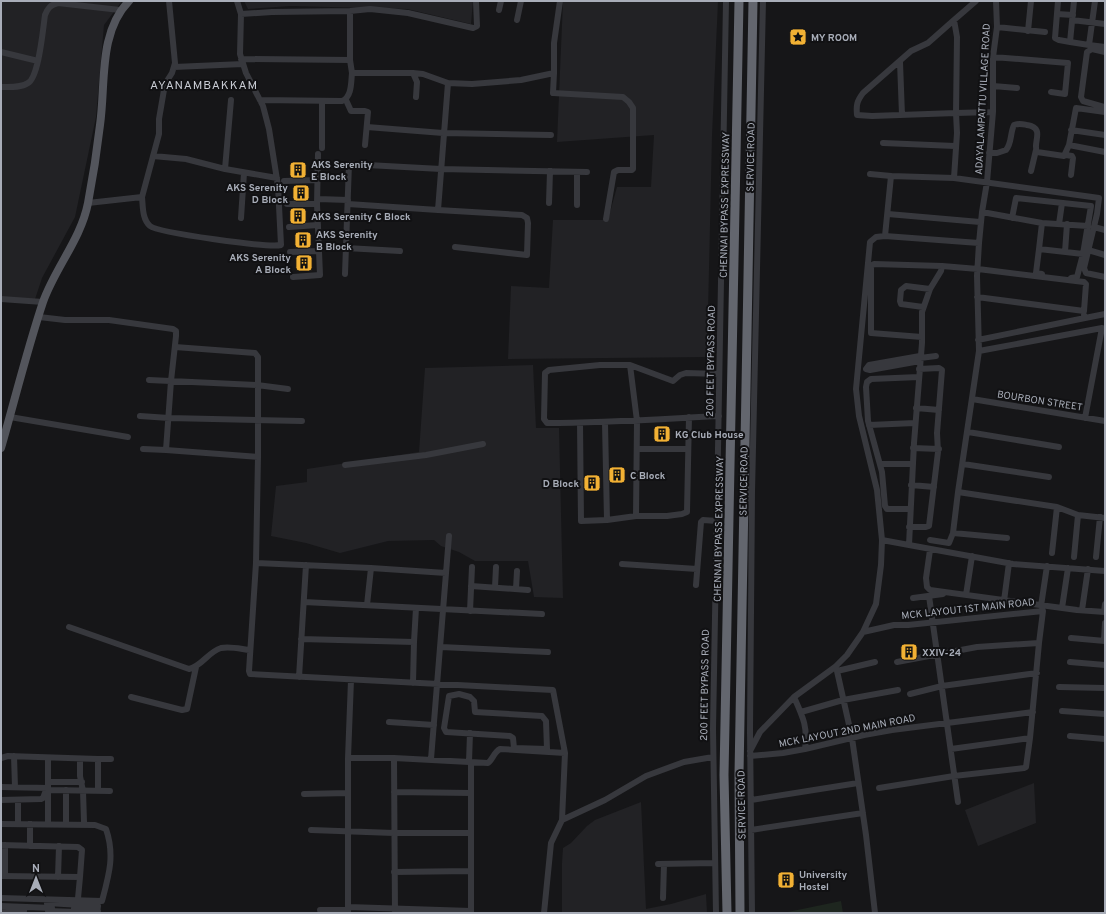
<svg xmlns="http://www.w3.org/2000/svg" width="1106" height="914" font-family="Overpass,sans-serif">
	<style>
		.built { fill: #222225 }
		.green { fill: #1e261f }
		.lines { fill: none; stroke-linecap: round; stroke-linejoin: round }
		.minor { stroke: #37383d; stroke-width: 6 }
		.major { stroke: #53555c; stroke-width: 8 }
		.highway { stroke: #63666e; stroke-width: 9 }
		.labels { text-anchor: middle; stroke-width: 4; stroke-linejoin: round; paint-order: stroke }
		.poi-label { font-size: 10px; font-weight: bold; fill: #a8adb8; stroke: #111113; text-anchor: start }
		.street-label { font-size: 10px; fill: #a8adb8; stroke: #111113 }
		.quarter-label { font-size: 12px; letter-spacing: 1px; fill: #c9ccd4; stroke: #111113 }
	</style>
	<rect width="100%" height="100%" fill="#161618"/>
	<path class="built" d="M1,1H122L104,25L96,117L75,217L42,278L35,299L1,297Z
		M244,1H473L471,24L407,9L291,6L248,9Z
		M563,1H718L712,136L707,357L508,359L511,286L549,288L553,220H608L617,187H651L654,135L557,142Z
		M533,365L536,428H559L563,598L534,597L528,561H475L459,552L441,546L434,540L388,541L340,553L306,543L271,536L276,486L307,482V469L419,452L425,368Z
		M1034,783L1036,823L978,846L965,810Z
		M641,802L646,909L671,904L706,894L707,913H562V863L563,848L571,843L587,826L595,820Z"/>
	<path class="green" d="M841,901L843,913H783Z"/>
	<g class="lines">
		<path class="minor" d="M976,1L954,20L957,37L956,113L993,112
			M1058,1L1055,38L1059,40L1070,42
			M1074,1L1070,42L1089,45L1095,1
			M499,10L501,1
			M241,14L272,12L350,11L370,9L408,13L473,28L477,26L476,1
			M1057,14L1073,15
			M517,20L521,1
			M1072,20L1105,24
			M997,27L1045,32
			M1028,31L1031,1
			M1089,45L1105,47
			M1,52L38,61
			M993,57L1068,63L1065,94L1051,92
			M241,59L350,60L352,73H413L423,74L448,83
			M350,60V11
			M900,62L902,115
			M174,67L243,64
			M413,73L417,82L416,97
			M554,73L553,93L623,97L629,102L633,108V169L632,170H618L614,172L606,219
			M993,86L1017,88
			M1,87C9,87 21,88 28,83C39,77 43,28 45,15C48,8 50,5 58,3L120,10
			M260,100L342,101C352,97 351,82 352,73
			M346,100L351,111H365L368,112L365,145
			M1104,107L1083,101L1081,97L1087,52L1092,49L1105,52
			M367,127L443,133L551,135
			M1071,130L1105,135
			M883,143L955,146
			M1069,145L1105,152
			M322,148V101
			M989,153H997L1006,150C1012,143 1010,133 1014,125C1019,123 1022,124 1027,125C1046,128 1032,143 1037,152L1064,156L1069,145L1076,108L1105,112
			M1066,155L1072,156L1073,158L1071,175
			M153,156L186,159L225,169L277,178
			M225,169L231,100
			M1031,171L1036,150
			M577,172V205
			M870,174L891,176
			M954,178L957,133L956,113L872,116L857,115C856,105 857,101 863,93L911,51L928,43L954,20
			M284,181L318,180
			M142,197L159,134V119L165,84L172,73L175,63L169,1
			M318,199L348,200
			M88,203L142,197C143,206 142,219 150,226C159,233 269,248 281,245L278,186L269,129L263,106L246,73L240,54L241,14L237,1
			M549,203L550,171
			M287,204H317
			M348,204L438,210L448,83L472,84L521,80L554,73V43L560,1
			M438,210L522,215L527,218L528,223L527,255L455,247
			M982,212L1042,223L1088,226
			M888,214L980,222
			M241,218L244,173
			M1012,218L1016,198L1091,206L1083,254L1077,277L1071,278
			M1042,223L1039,249L1083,254
			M1059,224L1062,203
			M289,227L318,225
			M1094,227L1105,230
			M885,236L891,176L954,178L1092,197L1099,198L1097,214L1084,268L1086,273L1105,277
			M346,248L400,251
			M1039,249L1036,273L1042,274
			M1088,250L1105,255
			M290,252L318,251
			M1065,252L1067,224
			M345,274L349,164L441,169L587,172
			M293,277L320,275L317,204L318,154
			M1,299L43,302
			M923,307L901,304L900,301L901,290L906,286L930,289
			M1084,315L1085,318L1105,314
			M39,317L65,320H109L173,329L176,331V336L171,381L166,450L258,457V357L255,353L175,347
			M922,337L871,333V266L874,264L942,266
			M978,340L1085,318
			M979,351L1102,328L1085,418
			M920,358L936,356
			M920,361L870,370L866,369L869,365L920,356
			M630,365L673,381L680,375L686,373L719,374
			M149,380L257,385L288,389
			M972,399L1105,421
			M916,408L939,410
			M140,416L169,418L302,421
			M10,417L128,437
			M580,423L581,521L607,520L636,516H667L682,514L687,512L689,417
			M605,423L607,520
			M869,425L915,423
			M968,432L1059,447
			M913,448L939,449
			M143,449L166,450
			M637,449H688
			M258,457L256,563L249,671L250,674L553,690L565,753
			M880,464H912
			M963,464L1049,477
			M345,465L426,455L483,444
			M911,485L934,487
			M958,492L1057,507L1052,553
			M1057,507L1078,515L1105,518
			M910,509H887L885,506L882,472L868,421L866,387L867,382L871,379L919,377
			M636,516L637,421L630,365H600L549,370L545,373L544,419L547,423C604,423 661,419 719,416
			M909,527H926L929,526L938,452L937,433L942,370L939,368L919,369
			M953,533L1007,538
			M882,540L909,545L914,443L922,343V312L930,289L941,271L942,266L978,269L1084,282L1086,284L1084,311L977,297
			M930,540L949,543L953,533L958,492L979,351L977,276L979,243
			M909,545L1013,564L1105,571
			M930,550L926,578L927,587L930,590L1077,610L1105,612
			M1074,557L1078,515
			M1096,557L1100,517
			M256,563L371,568
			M622,564L697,569
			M696,585L701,522L703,520L717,521
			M471,586L528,590
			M495,587L496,567
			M516,589L517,571
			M966,595L972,556
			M929,596L958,802
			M913,598L943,594
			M1004,601L1009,563
			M304,602L542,614
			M367,605L371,568L446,573
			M1041,606L1047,566
			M1062,608L1068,568
			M1082,610L1088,569
			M470,611L472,567
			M1104,612L1105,604
			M69,627L189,669C202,666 208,652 221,648C230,646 241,649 250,650
			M863,632L894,625H908L1043,611L1039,643
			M1071,638L1105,641
			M301,639L414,642L416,608
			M1104,640L1105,623
			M441,647L548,652
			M897,662L977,647L1039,643L1030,738L951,749
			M1070,662L1105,665
			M835,667L837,671L852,738L866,835L875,913
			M837,671L875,662
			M299,677L306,565
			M413,683L414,642
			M1059,687L1105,688
			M459,694L470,697L474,701L475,712L542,716L546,721L547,749L514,748L513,738L510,736L446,732L444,728L449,696Z
			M910,694L942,686L1037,673
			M131,697L182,710L187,709L196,667
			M794,697C803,717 808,727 805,749
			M1062,711L1105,714
			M801,712L843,700L898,690
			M389,722L434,725
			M1070,736L1105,739
			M750,751L760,732L794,697L835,667L847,655L863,632L876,604L881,565L882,540L877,490L859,416L856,389L870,242L876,237L885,236L979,243L982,212L987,182L993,112V57L997,27L996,1
			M14,756L15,787
			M750,756L783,753L805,749L864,735L892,730L1033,712
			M1,758L8,756L98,759V790
			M348,758H394L488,763C493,759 494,752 500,749L565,753L562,820
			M394,758L395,913
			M80,759V776L83,791L84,822
			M98,759H111
			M431,759L449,536
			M469,762L470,733
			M48,782H82
			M1,787L48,788V758
			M879,788L954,776L1024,768L1026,767L1030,738
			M394,792L471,793
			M304,794L348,793
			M1,800L41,799L43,798L46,790L110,791
			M18,800V821
			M751,800L858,783
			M48,822V790
			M66,822V790
			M1,824L95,825L106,829C115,855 109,875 102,901L1,898
			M30,824V846
			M311,830L394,833H471
			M751,830L863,813
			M1,845L78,847L82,850L80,877
			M658,864L715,863
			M394,872L471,871
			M1,876L80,877L77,909
			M5,876V845
			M58,877L59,846
			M663,898L664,864
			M47,903L98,906L97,913
			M1,906L52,908
			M348,907L471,911
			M74,908L98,911
			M320,910H348
			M48,911L77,912
			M3,913L4,910H6L24,911
			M348,913V758L351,680
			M471,913V763
			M544,913L551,843L562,820L605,800L646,776L684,762L713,757
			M716,913L713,729L726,1
			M752,913L750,731L752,492L763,1"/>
		<path class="major" d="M1,448C15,399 27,350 43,302C55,268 81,239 88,203C93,177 97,151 100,125C106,83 98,33 129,1"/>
		<path class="highway" d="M727,913L724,775L739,1
			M740,913L739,774L753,1"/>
	</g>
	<defs>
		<g id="sight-square" transform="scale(0.9)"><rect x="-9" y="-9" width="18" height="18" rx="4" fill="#f2b134" stroke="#111113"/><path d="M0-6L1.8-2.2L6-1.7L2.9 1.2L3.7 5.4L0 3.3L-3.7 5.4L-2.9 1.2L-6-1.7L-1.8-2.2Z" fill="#111"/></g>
		<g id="building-square" transform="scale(0.9)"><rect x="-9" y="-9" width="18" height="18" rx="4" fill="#f2b134" stroke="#111113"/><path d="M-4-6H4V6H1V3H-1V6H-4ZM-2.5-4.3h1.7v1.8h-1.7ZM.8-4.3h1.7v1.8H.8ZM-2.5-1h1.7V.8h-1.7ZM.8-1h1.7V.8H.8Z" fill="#111"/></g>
	</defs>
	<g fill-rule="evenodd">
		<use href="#sight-square" x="798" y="37"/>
		<use href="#building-square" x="298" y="170"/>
		<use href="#building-square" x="301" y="193"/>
		<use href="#building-square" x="298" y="216"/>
		<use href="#building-square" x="303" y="240"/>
		<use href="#building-square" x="304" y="263"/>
		<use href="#building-square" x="662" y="434"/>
		<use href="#building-square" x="617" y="475"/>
		<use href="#building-square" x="592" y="483"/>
		<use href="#building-square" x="909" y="652"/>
		<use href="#building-square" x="786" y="880"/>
	</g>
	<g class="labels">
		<g class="poi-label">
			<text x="811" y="41">MY ROOM</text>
			<text x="311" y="168">AKS Serenity<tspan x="311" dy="12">E Block</tspan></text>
			<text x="288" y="191" text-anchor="end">AKS Serenity<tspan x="288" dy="12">D Block</tspan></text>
			<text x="311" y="220">AKS Serenity C Block</text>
			<text x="316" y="238">AKS Serenity<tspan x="316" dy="12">B Block</tspan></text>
			<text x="291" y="261" text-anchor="end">AKS Serenity<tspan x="291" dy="12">A Block</tspan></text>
			<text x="675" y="438">KG Club House</text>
			<text x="630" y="479">C Block</text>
			<text x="579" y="487" text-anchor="end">D Block</text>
			<text x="922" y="656">XXIV-24</text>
			<text x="799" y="878">University<tspan x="799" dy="12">Hostel</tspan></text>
		</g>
		<g class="street-label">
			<text transform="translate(982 99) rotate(-87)" y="4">ADAYALAMPATTU VILLAGE ROAD</text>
			<text transform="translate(750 157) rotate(-89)" y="4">SERVICE ROAD</text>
			<text transform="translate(724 205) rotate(-89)" y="4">CHENNAI BYPASS EXPRESSWAY</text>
			<text transform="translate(710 361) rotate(-89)" y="4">200 FEET BYPASS ROAD</text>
			<text transform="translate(1040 400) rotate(9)" y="4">BOURBON STREET</text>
			<text transform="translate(743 481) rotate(-89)" y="4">SERVICE ROAD</text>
			<text transform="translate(718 529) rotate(-89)" y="4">CHENNAI BYPASS EXPRESSWAY</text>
			<text transform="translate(968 608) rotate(-6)" y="4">MCK LAYOUT 1ST MAIN ROAD</text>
			<text transform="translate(704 685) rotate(-89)" y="4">200 FEET BYPASS ROAD</text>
			<text transform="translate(847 730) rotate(-11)" y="4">MCK LAYOUT 2ND MAIN ROAD</text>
			<text transform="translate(741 805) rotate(-91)" y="4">SERVICE ROAD</text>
		</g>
		<g class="quarter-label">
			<text x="204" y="89">AYANAMBAKKAM</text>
		</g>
	</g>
	<rect width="1106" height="914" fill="none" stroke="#a8adb8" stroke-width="4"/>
	<g transform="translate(36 878)" stroke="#111113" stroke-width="3" paint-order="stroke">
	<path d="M0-3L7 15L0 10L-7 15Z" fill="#a8adb8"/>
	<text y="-6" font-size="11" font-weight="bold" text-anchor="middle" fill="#a8adb8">N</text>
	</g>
</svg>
